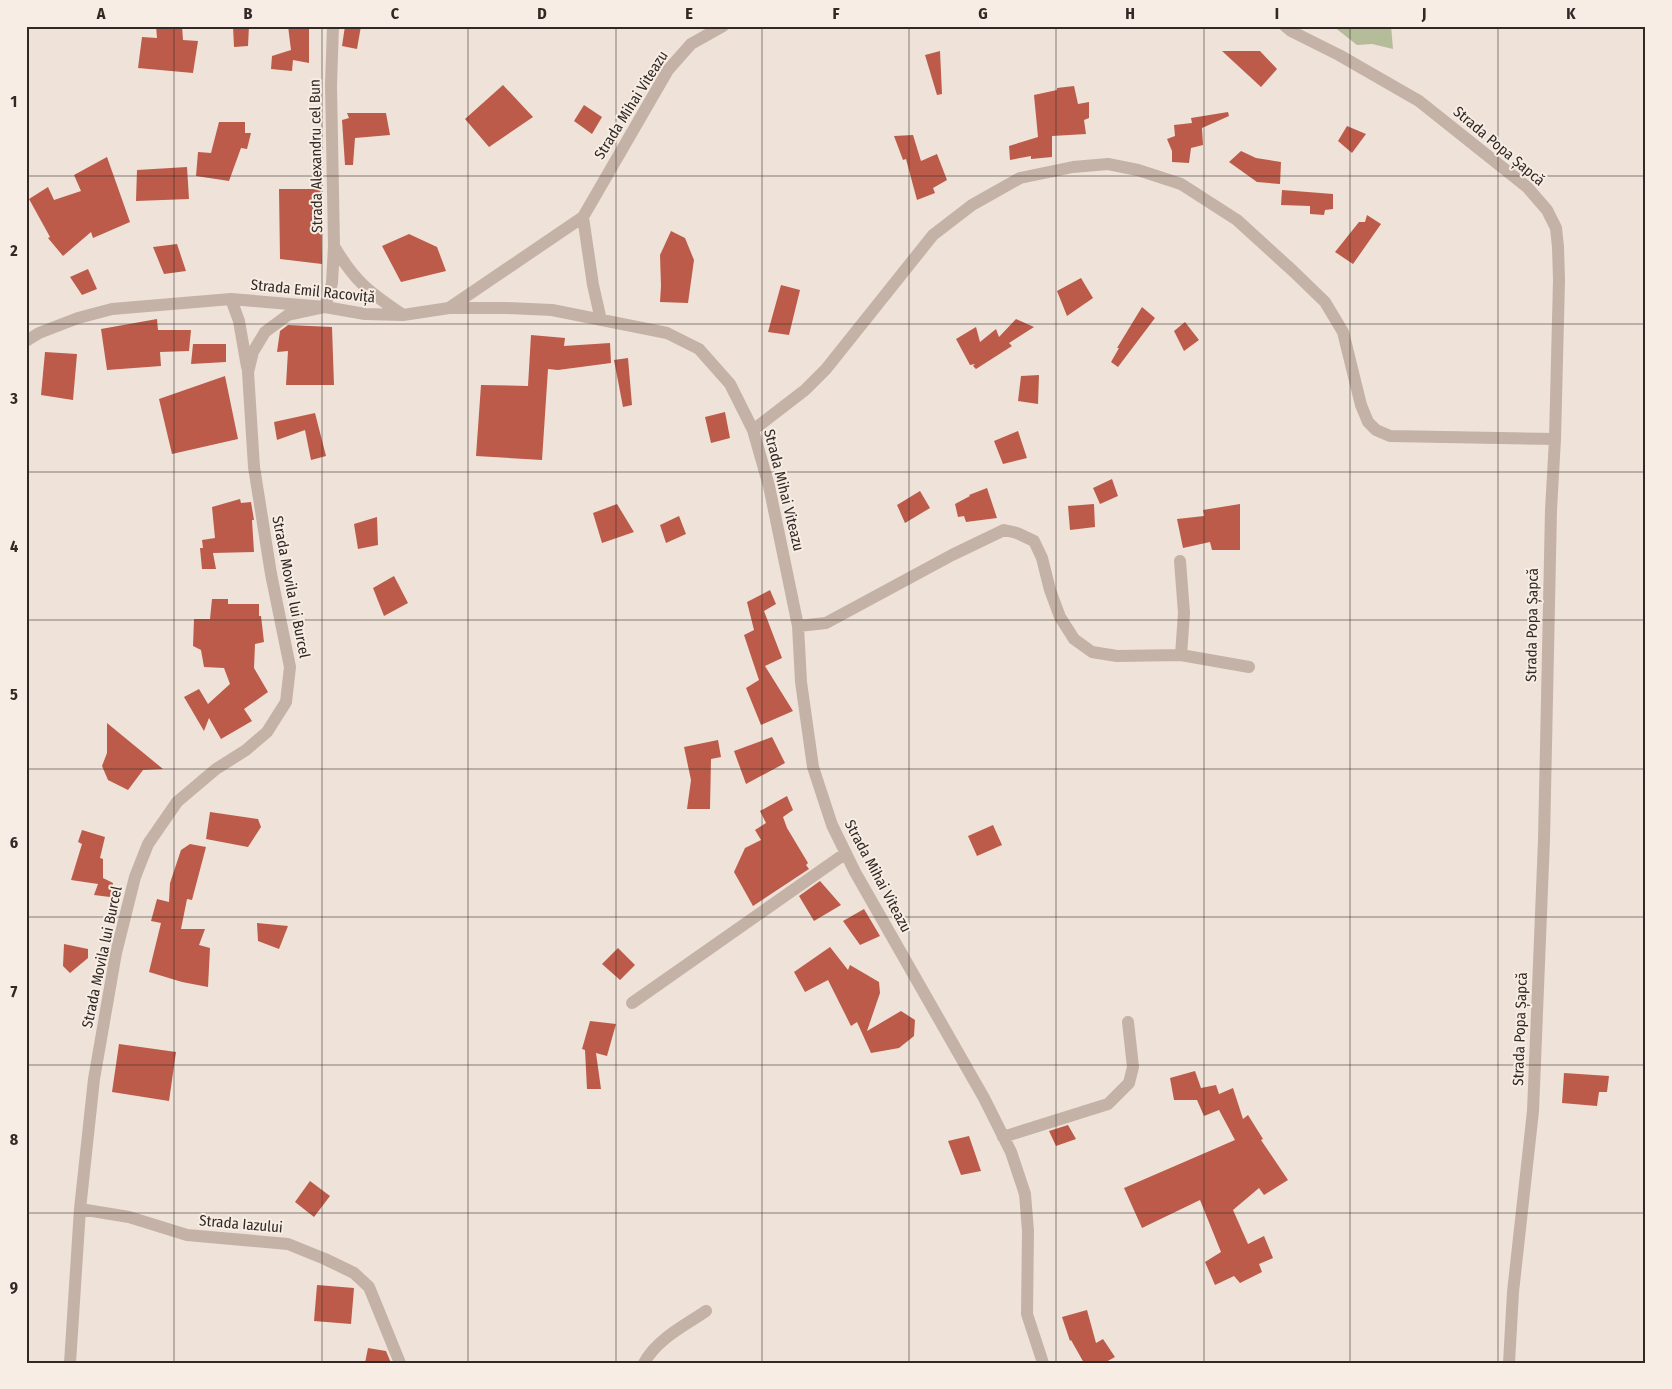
<svg xmlns="http://www.w3.org/2000/svg" width="1672" height="1389" font-family="'Fira Sans Condensed',sans-serif">
	<style>
		.green { fill: #b4bc9a }
		.building { fill: #bc5b4a }
		.lines { fill: none; stroke-linecap: round; stroke-linejoin: round }
		.street { stroke: #c5b2a6; stroke-width: 12 }
		.grid { fill: none; stroke: #322926; stroke-width: 1; stroke-opacity: 0.55 }
		.labels { text-anchor: middle; stroke-width: 4; stroke-linejoin: round; paint-order: stroke }
		.street-label { font-size: 15px; fill: #322926; stroke: #f7ede4 }
		.neatline { fill: none; stroke: #322926; stroke-width: 2 }
		.grid-label { font-size: 16px; text-anchor: middle; font-weight: bold; fill: #322926 }
	</style>
	<rect width="100%" height="100%" fill="#efe2d9"/>
	<path class="green" d="M1333,26H1391L1393,49L1372,44L1357,45Z"/>
	<path class="building" d="M156,26H182L183,40L198,41L193,73L138,68L142,37L157,38Z
		M233,26H249L248,46L234,47Z
		M288,26H309V63L293,60L292,71L271,69L272,56L291,50Z
		M345,26H361L357,49L342,46Z
		M940,51L942,94L937,95L925,55Z
		M1222,51H1260L1277,69L1261,87Z
		M503,85L533,117L489,147L465,119Z
		M1074,86L1078,104L1089,102V118L1084,120L1086,134L1052,136V157L1031,159V156L1010,160L1009,146L1038,137L1034,95L1057,90V88Z
		M584,105L602,117L592,134L574,121Z
		M1228,112L1229,116L1202,128L1203,145L1191,148L1189,163L1172,162V151L1167,139L1175,136L1174,125L1192,123L1191,118Z
		M347,113H386L390,135L355,138L353,165H345L342,120L349,118Z
		M219,122H245V133H251L247,149L241,148L229,181L196,176L198,152L211,153Z
		M1347,126L1366,134L1352,153L1338,141Z
		M913,135L921,161L937,154L947,180L933,188L935,193L917,200L906,159L903,160L894,136Z
		M1241,151L1256,158L1281,162L1280,184L1257,182L1229,162Z
		M107,157L130,222L93,238L91,232L63,256L48,238L50,237L29,199L48,187L54,200L81,191L74,175Z
		M187,167L189,199L136,201L137,170Z
		M279,189H321L322,264L280,259Z
		M1282,190L1333,194V209L1325,210L1324,215L1310,214V206L1281,205Z
		M1367,215L1381,224L1353,264L1335,252L1359,222H1365Z
		M671,231L685,238L694,260L688,303L660,302L661,286L660,255Z
		M409,234L437,247L446,271L401,282L382,246Z
		M177,244L186,271L164,274L153,247Z
		M88,269L97,289L82,295L70,277Z
		M1081,278L1093,298L1067,316L1057,291Z
		M781,285L800,290L789,335L768,332Z
		M1142,307L1155,318L1118,367L1111,362L1119,348H1117Z
		M157,319L158,330H191L189,351L160,352L161,366L107,370L101,329Z
		M1016,319L1034,327L1009,343L1012,346L976,369L973,366L975,364L970,365L956,339L976,327L980,342L996,329L999,337Z
		M1185,322L1199,340L1184,351L1174,331Z
		M288,325L332,327L334,385H286L288,351L277,352L280,331Z
		M531,335L565,338L564,346L610,343L611,363L558,370L548,369L542,460L476,456L481,385L528,386Z
		M193,344H226V362L191,364Z
		M45,352L77,354L73,400L41,395Z
		M628,358L632,405L623,407L614,360Z
		M1039,375L1038,404L1018,401L1021,376Z
		M225,376L238,439L172,454L159,399Z
		M725,412L730,438L711,443L705,417Z
		M315,413L326,456L311,460L305,430L277,440L274,422Z
		M1018,431L1027,458L1003,464L994,441Z
		M1112,479L1118,496L1100,504L1093,488Z
		M987,488L997,518L966,522L964,516L958,517L955,504L970,496L969,495Z
		M920,491L930,508L905,523L897,505Z
		M240,499L241,503L251,502L254,520H252L254,552L213,553L216,569H202L200,548H203L202,540L215,538L212,507Z
		M617,504L634,532L602,543L593,513Z
		M1094,504L1095,527L1070,530L1068,506Z
		M1240,504V550H1212L1210,542L1183,548L1177,519L1204,516L1203,510Z
		M679,516L686,534L666,543L660,525Z
		M377,517L378,545L358,549L354,524Z
		M394,576L408,603L384,616L373,588Z
		M770,590L776,604L764,611L782,658L765,666L793,711L761,725L746,688L759,680L744,635L754,630L747,602Z
		M212,599H228V604H259V616H261L264,642L255,644L254,668L268,692L244,709L252,721L221,739L209,718L204,731L184,697L199,689L208,704L230,684L224,668L204,667L201,650L193,646L194,619H210Z
		M107,723L163,769L143,770L128,790L108,780L102,766L107,753Z
		M772,737L785,763L746,784L734,751Z
		M718,740L721,757L711,759L710,809H687L691,780L684,747Z
		M787,796L793,810L783,817L787,828L808,863L806,865L809,869L753,906L734,872L745,848L761,840L755,830L766,823L760,811Z
		M210,812L258,819L261,827L248,847L206,839Z
		M993,825L1002,845L977,856L968,836Z
		M82,830L105,837L100,858L103,859V878L113,883L110,897L94,895L98,884L71,880L82,844L78,842Z
		M190,844L206,847L192,900L187,899L181,929H205L199,945L210,948L208,987L182,982L149,972L161,923L151,921L157,899L169,902L170,883L181,850Z
		M820,881L841,905L814,921L799,896Z
		M864,909L880,936L860,945L843,921Z
		M257,923L288,926L279,949L258,941Z
		M64,944L88,949V958L70,973L63,966Z
		M830,947L848,970L850,965L879,982L880,993L867,1031L901,1011L915,1020L914,1036L899,1048L871,1053L857,1022L851,1026L828,980L805,992L794,972Z
		M618,948L635,965L620,980L602,964Z
		M590,1021L616,1024L607,1056L596,1053L601,1089H587L585,1050L582,1049Z
		M119,1044L176,1052L169,1101L112,1092Z
		M1195,1071L1201,1088L1216,1085L1219,1094L1233,1088L1243,1119L1248,1115L1263,1139L1261,1140L1288,1180L1264,1195L1259,1188L1233,1210L1248,1244L1264,1236L1273,1258L1259,1264L1262,1272L1240,1283L1234,1276L1215,1285L1205,1262L1221,1252L1200,1200L1142,1228L1124,1188L1235,1140L1219,1110L1204,1116L1197,1100H1174L1170,1078Z
		M1564,1073L1609,1076L1607,1092H1599L1597,1106L1562,1103Z
		M1068,1125L1076,1139L1056,1146L1049,1131Z
		M969,1136L981,1171L961,1175L948,1141Z
		M310,1181L330,1196L314,1217L295,1202Z
		M317,1285L354,1288L351,1324L314,1321Z
		M1087,1310L1096,1343L1103,1339L1115,1357L1104,1363H1084L1071,1340L1070,1341L1062,1317Z
		M368,1348L386,1351L391,1363H365Z"/>
	<g class="lines">
		<path class="street" d="M333,26L331,85L334,246C355,282 369,292 403,315
			M1285,26L1291,31L1339,55L1419,101L1527,187L1547,210L1556,228L1558,247L1559,280L1555,439L1551,510L1544,840L1533,1111L1513,1292L1509,1363
			M583,217L593,285L601,320
			M231,299L239,321L247,367
			M449,308L583,217L668,70L691,44L723,26
			M26,341L39,333L78,318L112,309L231,299L325,307L365,314L403,315L449,308H506L552,310L667,333L699,349L730,384L753,430L769,486L798,626L801,682L813,767L832,825L855,872L984,1098L1011,1152L1025,1194L1028,1231L1027,1314L1043,1363
			M753,430L805,390L826,369L933,235L972,205L1020,178L1073,167L1108,164L1138,170L1181,184L1237,220L1293,271L1325,302L1343,332L1361,405L1368,422L1376,430L1390,436L1555,439
			M1180,561L1184,613L1181,655
			M798,626L826,623L952,555L1004,530L1017,533L1034,541L1042,558L1050,590L1060,617L1074,639L1092,652L1117,656L1181,655L1249,667
			M632,1003L846,853
			M1003,1137L1108,1104L1129,1083L1133,1067L1128,1022
			M80,1209L129,1217L187,1235L288,1244L325,1259L354,1273L369,1287L400,1363
			M70,1363L80,1209L94,1079L116,953L135,877L148,844L177,802L216,769L246,750L267,732L286,702L290,667L271,574L254,467L248,372L253,352L265,332L288,315L325,307L332,283L334,246
			M644,1363C657,1339 684,1326 706,1311"/>
	</g>
	<path class="grid" d="M174,26V1363M322,26V1363M468,26V1363M616,26V1363M762,26V1363M909,26V1363M1056,26V1363M1204,26V1363M1350,26V1363M1498,26V1363M26,176H1646M26,324H1646M26,472H1646M26,620H1646M26,769H1646M26,917H1646M26,1065H1646M26,1213H1646"/>
	<g class="labels">
		<g class="street-label">
			<text transform="translate(631 105) rotate(-58)" y="5">Strada Mihai Viteazu</text>
			<text transform="translate(1499 146) rotate(40)" y="5">Strada Popa Șapcă</text>
			<text transform="translate(316 156) rotate(-91)" y="5">Strada Alexandru cel Bun</text>
			<text transform="translate(313 291) rotate(6)" y="5">Strada Emil Racoviță</text>
			<text transform="translate(784 490) rotate(76)" y="5">Strada Mihai Viteazu</text>
			<text transform="translate(291 587) rotate(79)" y="5">Strada Movila lui Burcel</text>
			<text transform="translate(1532 625) rotate(-89)" y="5">Strada Popa Șapcă</text>
			<text transform="translate(878 876) rotate(62)" y="5">Strada Mihai Viteazu</text>
			<text transform="translate(102 957) rotate(-78)" y="5">Strada Movila lui Burcel</text>
			<text transform="translate(1520 1029) rotate(-88)" y="5">Strada Popa Șapcă</text>
			<text transform="translate(241 1224) rotate(5)" y="5">Strada Iazului</text>
		</g>
	</g>
	<rect width="1672" height="1389" fill="none" stroke="#f7ede4" stroke-width="55"/>
	<rect x="28" y="28" width="1616" height="1334" class="neatline"/>
	<g class="grid-label">
		<text x="101" y="19">A</text>
		<text x="248" y="19">B</text>
		<text x="395" y="19">C</text>
		<text x="542" y="19">D</text>
		<text x="689" y="19">E</text>
		<text x="836" y="19">F</text>
		<text x="983" y="19">G</text>
		<text x="1130" y="19">H</text>
		<text x="1277" y="19">I</text>
		<text x="1424" y="19">J</text>
		<text x="1571" y="19">K</text>
		<text x="14" y="107">1</text>
		<text x="14" y="256">2</text>
		<text x="14" y="404">3</text>
		<text x="14" y="552">4</text>
		<text x="14" y="700">5</text>
		<text x="14" y="848">6</text>
		<text x="14" y="997">7</text>
		<text x="14" y="1145">8</text>
		<text x="14" y="1293">9</text>
	</g>
</svg>
